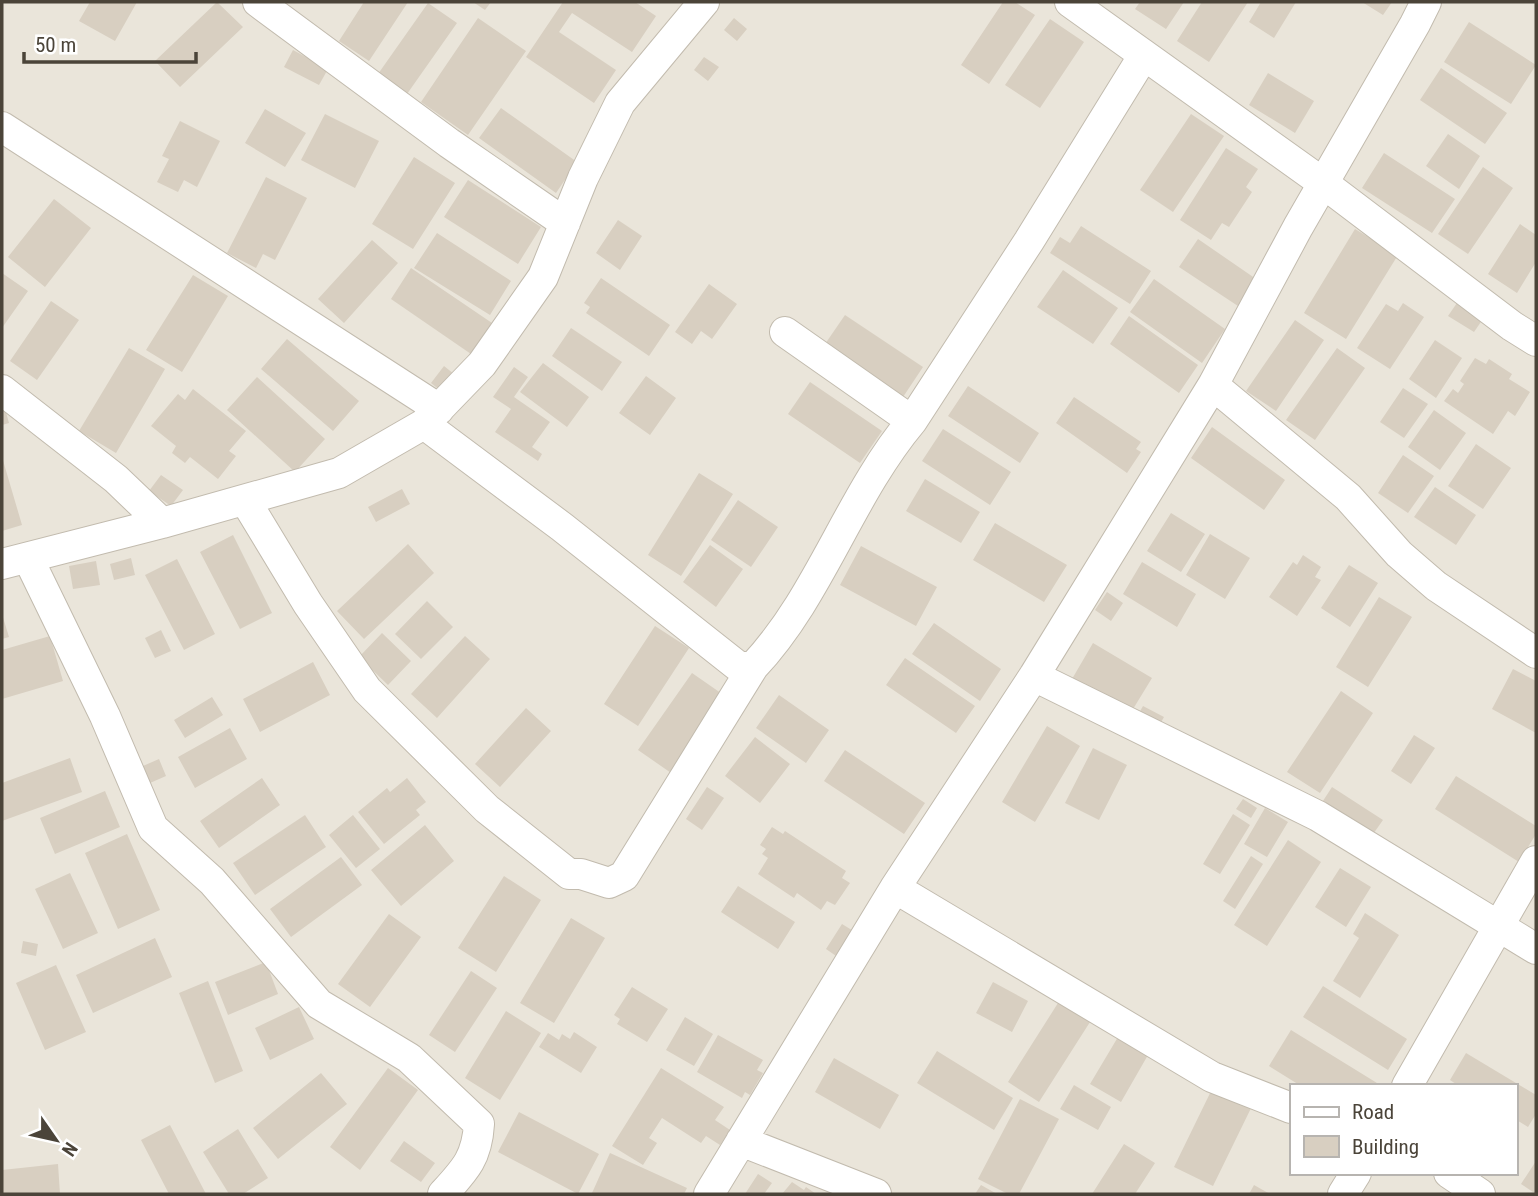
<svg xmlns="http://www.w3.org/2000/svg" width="1538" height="1196" font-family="'Roboto Condensed',sans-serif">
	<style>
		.residential { fill: #eae5da; fill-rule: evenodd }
		.building { fill: #d8cfc1 }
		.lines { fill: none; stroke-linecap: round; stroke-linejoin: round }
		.minor-casing { stroke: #c2bbae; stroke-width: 32 }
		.minor { stroke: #fff; stroke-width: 30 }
	</style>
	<rect width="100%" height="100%" fill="#f6f3ec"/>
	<path class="residential" d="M2,2H1536V1194H2ZM1291,1086H1515V1173H1291Z"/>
	<path class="building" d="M90,2H137L115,41L79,21Z
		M217,2L243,27L180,87L155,61Z
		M364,2H408L369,61L339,41Z
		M473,2H491L485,10Z
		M563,2H635L656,16L632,52L572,13L559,32L616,70L594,103L526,57Z
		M1003,2H1015L1035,15L989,84L961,65Z
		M1140,2H1184L1166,29L1135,9Z
		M1202,2H1248L1209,62L1177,41Z
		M1261,2H1296L1274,38L1249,22Z
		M1362,2H1392L1383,15Z
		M428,3L457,23L407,94L378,74Z
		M478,18L526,51L468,135L421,102Z
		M734,18L747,29L737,41L724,30Z
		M1050,19L1084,42L1040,108L1005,85Z
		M1469,22L1536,65L1511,104L1444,62Z
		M293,50L328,69L319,85L284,67Z
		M704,57L719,67L708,81L694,70Z
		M1441,68L1507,113L1485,144L1420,100Z
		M1268,73L1314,101L1295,133L1249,105Z
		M501,108L577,162L556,193L479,138Z
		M265,109L306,133L285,167L245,143Z
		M325,114L379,141L355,188L301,160Z
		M1191,114L1224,136L1173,212L1140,190Z
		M180,121L220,141L197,187L184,180L178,192L157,182L169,159L162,156Z
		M1448,134L1480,156L1459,189L1426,166Z
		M1226,148L1258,169L1246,187L1252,192L1229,227L1222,223L1211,240L1180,220Z
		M1384,153L1455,199L1432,233L1362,188Z
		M414,157L455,183L413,249L372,224Z
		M1483,167L1513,188L1468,254L1438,234Z
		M266,177L307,198L275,260L263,254L256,268L227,253Z
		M468,180L541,227L518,264L444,217Z
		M54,199L91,228L45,287L8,257Z
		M618,220L642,236L620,270L596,253Z
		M1520,224L1536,235V262L1517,293L1488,274Z
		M1081,226L1151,271L1130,304L1050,253L1060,237L1070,243Z
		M1355,229L1398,255L1346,339L1304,313Z
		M437,233L511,281L490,315L414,268Z
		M1198,239L1259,281L1241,308L1179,267Z
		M372,240L398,263L344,323L318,299Z
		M411,268L492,323L471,354L391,299Z
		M1063,270L1118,308L1093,344L1037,307Z
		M2,273L28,291L2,328Z
		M193,275L228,296L182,372L146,350Z
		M601,278L670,325L649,356L586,313L590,307L584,303Z
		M1154,279L1225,329L1202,363L1130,312Z
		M709,284L737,304L712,339L701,331L692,344L675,332Z
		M1459,300L1485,316L1474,332L1448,316Z
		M51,301L79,320L37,380L10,361Z
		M1403,303L1424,317L1390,369L1357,348L1386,304L1398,311Z
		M845,315L923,367L901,400L823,347Z
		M1129,316L1198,365L1179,393L1110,344Z
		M1295,320L1324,340L1276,411L1246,391Z
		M571,328L622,362L602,391L552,356Z
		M287,339L359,401L333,431L261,369Z
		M1435,340L1462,358L1436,398L1409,379Z
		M129,348L165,369L116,453L79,431Z
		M1337,348L1365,368L1315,440L1286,420Z
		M1475,358L1486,364L1489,359L1512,374L1509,379L1530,392L1515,416L1508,411L1493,434L1444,401L1453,389L1458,393L1464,384L1460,381Z
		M543,363L589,397L567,427L520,392Z
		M444,366L459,378L446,395L431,383Z
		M514,367L528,377L514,397L550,422L532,447L542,454L538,461L495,432L511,409L493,397Z
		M646,376L676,398L650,435L619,413Z
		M257,377L325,439L295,472L227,410Z
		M810,382L882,431L860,463L788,414Z
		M968,386L1039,433L1020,463L948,416Z
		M1403,388L1428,404L1404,438L1380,422Z
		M193,389L246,431L229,451L236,456L218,479L190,457L185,463L172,453L176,446L151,426L178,394L185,400Z
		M1074,397L1141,442L1136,449L1141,452L1127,473L1056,423Z
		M2,398L9,423L2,425Z
		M1434,410L1466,433L1440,470L1408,447Z
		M1212,427L1285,480L1264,510L1191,458Z
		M943,429L1011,472L990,505L922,461Z
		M1476,444L1511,468L1483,509L1448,486Z
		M1403,455L1434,476L1408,513L1378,493Z
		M2,457L22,525L2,531Z
		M699,473L733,494L681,576L648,555Z
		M161,475L183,490L171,506L149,491Z
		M925,479L980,512L961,543L906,511Z
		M1435,487L1476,515L1456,545L1414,517Z
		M402,489L410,504L376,522L368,507Z
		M738,500L778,527L751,567L711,540Z
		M1171,513L1205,534L1181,572L1147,551Z
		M995,523L1067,565L1044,602L973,560Z
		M1210,534L1250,558L1225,599L1186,575Z
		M233,535L272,613L240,629L200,552Z
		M408,544L434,573L364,639L337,611Z
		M710,545L743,569L716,607L683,582Z
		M861,546L937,587L916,626L840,585Z
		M1303,555L1321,567L1315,577L1321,580L1297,616L1269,597L1293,562L1297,565Z
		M131,558L135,575L114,580L110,564Z
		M177,559L215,634L184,650L145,575Z
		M96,561L100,585L73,589L69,566Z
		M1142,562L1196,594L1177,627L1123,594Z
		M1349,565L1378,583L1350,627L1321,608Z
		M1107,592L1123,603L1111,621L1095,610Z
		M1379,597L1412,617L1368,687L1336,667Z
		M427,601L453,627L421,659L395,634Z
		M2,614L9,637L2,639Z
		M934,623L1001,669L980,701L912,654Z
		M655,626L689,648L638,726L604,704Z
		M161,630L171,651L155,658L145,638Z
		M382,633L411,661L388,685L359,657Z
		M50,636L63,681L2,699V650Z
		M465,636L490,659L437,718L411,694Z
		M1093,643L1152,678L1130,714L1072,679Z
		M905,658L975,706L956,733L886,685Z
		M313,662L330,695L260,732L243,699Z
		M1513,669L1536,681V733L1492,709Z
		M692,673L728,698L674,775L638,750Z
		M1341,691L1373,713L1320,793L1287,772Z
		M779,695L829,730L806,763L756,728Z
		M212,697L223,715L185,738L174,720Z
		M1143,706L1164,717L1155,733L1134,722Z
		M526,708L551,731L500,787L475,764Z
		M1047,726L1080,746L1035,822L1002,802Z
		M230,728L247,759L195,788L178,757Z
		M1414,735L1435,748L1411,784L1391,771Z
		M755,737L790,764L760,803L725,776Z
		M1093,748L1127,765L1099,820L1065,803Z
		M845,750L925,803L904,834L824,781Z
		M70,758L82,792L2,821V783Z
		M159,759L166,776L150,783L143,766Z
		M1456,776L1536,826V834L1519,862L1435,809Z
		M262,778L280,805L219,848L200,821Z
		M407,778L426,802L416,810L420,815L384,844L358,812L387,788L390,792Z
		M707,787L724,798L702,830L686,819Z
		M1332,787L1383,820L1371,837L1321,804Z
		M105,791L120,827L55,854L40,818Z
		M1243,799L1257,808L1251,818L1236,809Z
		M1265,808L1288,822L1267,857L1244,844Z
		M1233,814L1250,825L1220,874L1203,864Z
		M305,815L326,847L255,895L233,863Z
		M353,815L380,849L356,868L329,835Z
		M425,825L454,861L401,906L371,870Z
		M772,827L783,834L785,831L846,871L842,878L850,883L835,905L827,901L821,910L797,893L794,898L758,874L768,858L762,854L766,849L760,845Z
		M127,834L160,910L118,929L85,853Z
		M1288,840L1321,862L1267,946L1234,925Z
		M1251,856L1263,864L1235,909L1223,901Z
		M341,857L362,885L291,937L270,909Z
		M1340,868L1371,887L1346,927L1315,907Z
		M70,873L98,933L63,949L35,889Z
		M504,876L541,900L496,972L458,948Z
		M738,886L795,922L778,949L721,912Z
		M1365,913L1399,935L1360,998L1333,981L1359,938L1353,934Z
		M389,914L421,937L370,1007L338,984Z
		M571,918L605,938L554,1023L520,1003Z
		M842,924L855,932L839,958L826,949Z
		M155,938L172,977L93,1013L76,975Z
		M23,941L38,944L36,956L21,953Z
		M266,962L278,994L228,1015L215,982Z
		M56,965L86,1032L45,1050L16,983Z
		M471,971L497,988L455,1052L429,1035Z
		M208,981L243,1071L215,1083L179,993Z
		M993,982L1028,1001L1012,1032L976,1013Z
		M1323,986L1407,1039L1388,1070L1303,1017Z
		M632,987L668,1009L647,1042L617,1024L620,1019L614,1015Z
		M1058,1003L1090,1022L1039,1102L1008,1082Z
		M299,1007L314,1039L270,1060L255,1028Z
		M506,1011L541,1033L500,1100L465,1078Z
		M685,1017L713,1034L694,1066L666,1050Z
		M1291,1030L1377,1083L1376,1086H1301L1269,1066Z
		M574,1032L597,1047L581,1073L539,1047L548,1033L559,1040L562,1034L570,1039Z
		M718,1035L763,1060L757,1070L763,1073L750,1095L745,1092L742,1098L697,1072Z
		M1118,1037L1148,1055L1121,1102L1090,1084Z
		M937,1051L1013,1098L994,1130L917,1083Z
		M1466,1053L1536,1095V1114L1528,1127L1515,1119V1086H1459L1450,1080Z
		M834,1058L899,1095L880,1129L815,1092Z
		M388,1068L418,1090L360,1170L330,1147Z
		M661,1068L724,1107L715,1120L730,1130L720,1145L706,1136L701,1143L662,1118L649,1138L657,1143L643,1165L612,1146Z
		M321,1073L347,1104L278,1159L253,1128Z
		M1215,1083L1254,1102L1213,1186L1174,1167Z
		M1074,1085L1111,1107L1098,1130L1060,1109Z
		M1020,1099L1059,1119L1019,1194H1008L978,1179Z
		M519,1112L599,1154L578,1194L498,1152Z
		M170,1125L206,1194H169L141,1140Z
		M238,1129L268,1178L243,1194H229L203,1152Z
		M404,1141L435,1163L421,1182L390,1161Z
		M1124,1144L1155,1163L1135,1194H1092Z
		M610,1153L687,1188L684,1194L592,1193Z
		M1536,1161V1194L1521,1184Z
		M58,1164L60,1194H2V1170Z
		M758,1174L772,1183L764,1194H745Z
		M792,1182L804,1190L806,1187L816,1194H782Z
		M981,1185L997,1194H975Z
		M1254,1185L1270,1194H1249Z"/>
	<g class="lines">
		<g class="minor-casing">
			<path id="minor" d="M258,2L449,143L565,223
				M1070,2L1323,183L1512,326L1536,341
				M2,127L439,409
				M785,332L912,421
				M1213,385L1348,497L1399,554L1436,586L1536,653
				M2,390L116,479L162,523
				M424,424L562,527L739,667H753C820,596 849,496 912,421L1029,241L1144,55
				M245,500L308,604L367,690L487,809L569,874H581L609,883L624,876L753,667
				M28,558L105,716L153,828L212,881L319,1004L409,1058L479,1124C477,1158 465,1170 443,1194
				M2,564L162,523L339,473L424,424L482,364L543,277L583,178L620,103L704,2
				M1034,676L1318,816L1536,949
				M895,888L1212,1077L1291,1108
				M1407,1086L1536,861
				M741,1141L876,1194
				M1449,1173L1480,1194
				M709,1194L895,888L1034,676L1213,385L1298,227L1415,24L1426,2
				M1343,1194L1356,1173"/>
		</g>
		<use href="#minor" class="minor"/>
	</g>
	<rect width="1538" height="1196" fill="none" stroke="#4b4439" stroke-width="7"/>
	<rect x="1290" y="1084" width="228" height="91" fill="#ffffff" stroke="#b7b4b0" stroke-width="2"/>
	<rect x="1304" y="1107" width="35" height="10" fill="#ffffff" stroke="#b7b4b0" stroke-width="2"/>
	<text x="1352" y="1119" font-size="21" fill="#4b4439">Road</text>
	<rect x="1304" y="1136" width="35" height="21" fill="#d8cfc1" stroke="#b7b4b0" stroke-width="2"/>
	<text x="1352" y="1154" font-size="21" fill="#4b4439">Building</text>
	<g transform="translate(56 1140) rotate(124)" stroke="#ffffff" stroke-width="5" paint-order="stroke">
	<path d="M0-5L12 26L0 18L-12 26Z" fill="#4b4439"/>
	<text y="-10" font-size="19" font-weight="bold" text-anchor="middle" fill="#4b4439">N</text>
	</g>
	<path d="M24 52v10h172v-10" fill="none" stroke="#4b4439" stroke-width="3.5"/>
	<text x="35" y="52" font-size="21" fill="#4b4439" stroke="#ffffff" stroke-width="5" paint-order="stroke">50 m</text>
</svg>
